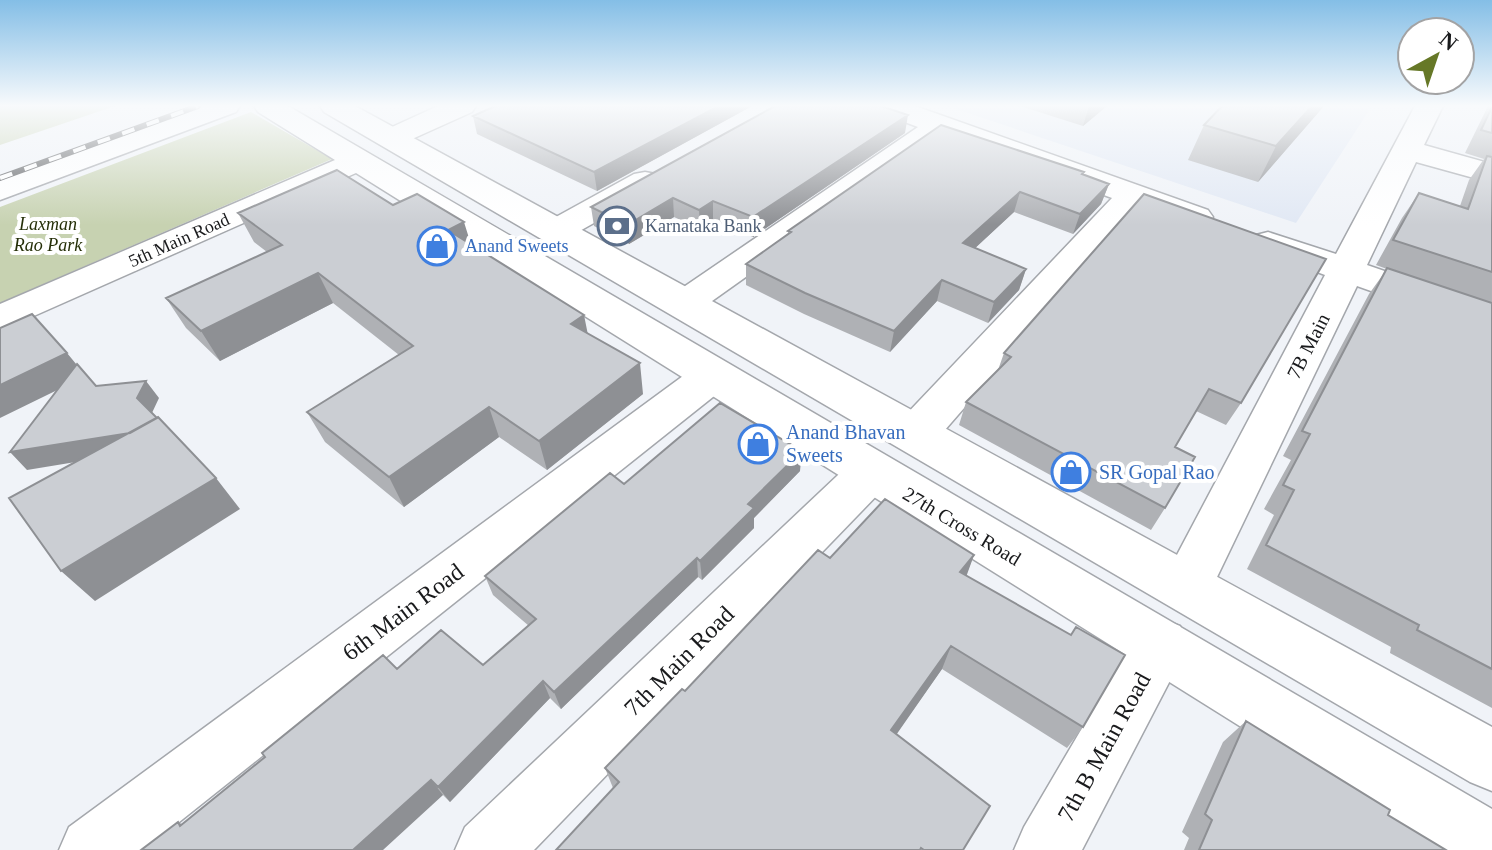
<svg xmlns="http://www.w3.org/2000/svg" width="1492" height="850" font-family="'Times New Roman',serif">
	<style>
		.built { fill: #e1e8f4 }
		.green { fill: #c7d2b1 }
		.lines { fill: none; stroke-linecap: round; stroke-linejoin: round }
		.minor-casing { stroke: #a4a7ac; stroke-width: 3 }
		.tertiary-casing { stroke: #a4a7ac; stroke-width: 3 }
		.secondary-casing { stroke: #a4a7ac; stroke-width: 3 }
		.minor { fill: #fff; fill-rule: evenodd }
		.tertiary { fill: #fff; fill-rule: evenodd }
		.secondary { fill: #fff; fill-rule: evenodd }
		.rail-casing { stroke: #595b5e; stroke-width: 6 }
		.rail { stroke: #fff; stroke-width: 4; stroke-dasharray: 13; stroke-linecap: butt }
		.wall { fill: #afb1b5 }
		.shaded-wall { fill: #8e9094 }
		.building { fill: #cbced3; stroke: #8e9094; stroke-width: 2 }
		.labels { text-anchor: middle; stroke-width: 8; stroke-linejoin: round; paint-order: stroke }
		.far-park-label { font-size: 18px; font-style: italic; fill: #252f08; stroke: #fff }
		.far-service-label { font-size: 18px; fill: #4e5e75; stroke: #fff; text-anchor: start }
		.far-street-label { font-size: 18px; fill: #191a1c; stroke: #fff }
		.far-shop-label { font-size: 18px; fill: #366cbe; stroke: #fff; text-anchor: start }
		.street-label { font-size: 20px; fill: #191a1c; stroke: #fff }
		.shop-label { font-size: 20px; fill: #366cbe; stroke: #fff; text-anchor: start }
		.near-street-label { font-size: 24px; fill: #191a1c; stroke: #fff }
	</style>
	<rect width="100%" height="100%" fill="#f0f3f8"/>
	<path class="built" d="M947,106H1372L1296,223Z"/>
	<path class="green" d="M0,106H115L0,145Z
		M251,112L332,159L0,303V207Z"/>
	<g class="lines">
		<g class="minor-casing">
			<path id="minor" d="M438,106H476L472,112L401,144L391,147L381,144L376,138L381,132Z
				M874,106H915L1208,210L1213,217L1208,224L1196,227L1139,207L931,446L915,450L899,446L893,434L899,422L1112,198L944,136L698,311L685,315L672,311L666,303L672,295L918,127L878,112Z
				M1415,106H1443L1424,145L1492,164V183L1416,162L1367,265L1492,308V334L1357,286L1205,602L1187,609L1169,602L1161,586L1169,570L1325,275L1256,249L1251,242L1256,235L1268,232L1336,254Z
				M645,172L656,174L661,181L656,188L569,237L557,240L545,237L540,230L545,223L634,174Z
				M713,361L728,365L734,375L728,385L144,850H59L69,827L698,365Z
				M871,454L887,459L894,472L887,485L534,850H455L465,827L855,459Z
				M1161,619L1180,626L1189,644L1082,850H1014L1024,827L1142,626Z"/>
		</g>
		<g class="tertiary-casing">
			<path id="tertiary" d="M254,106H288L1492,809V850H1438L356,173L0,331V304L335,160L258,112Z
				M320,106H355L1492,727V791L1470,782L324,112Z"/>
		</g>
		<g class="secondary-casing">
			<path id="secondary" d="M199,106H240L236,112L0,200V179Z"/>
		</g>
		<use href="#minor" class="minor"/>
		<use href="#tertiary" class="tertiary"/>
		<use href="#secondary" class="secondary"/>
		<g class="rail-casing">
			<path id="rail" d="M0,178L198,106"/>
		</g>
		<use href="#rail" class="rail"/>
	</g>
	<path class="wall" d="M495,106H752L597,191L477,134L473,116Z
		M1020,106H1107L1083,126Z
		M1222,106H1324L1258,182L1188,160L1204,125Z
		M1488,106H1492V708L1390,653L1391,647L1247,569L1274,515L1264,509L1291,460L1283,456L1369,294L1387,269L1376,265L1402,218L1419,193L1460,206L1469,180L1484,159L1465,153Z
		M905,133L753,237L713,220L700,229L674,217L629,244L594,226L591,207Z
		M1083,175L1109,184L1101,204L1073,234L1014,212L975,248L1026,269L1019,290L988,323L937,301L890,352L804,314L746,285V264L788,234V231Z
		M1144,194L1241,403L1226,425L1196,411L1175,447L1165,508L1151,530L959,425L966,402L998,370L1004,353Z
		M393,205L470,244L588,334L643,394L547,470L499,437L404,507L325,442L307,412L399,355L333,303L220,361L186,328L166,298L267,252L254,242L238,213Z
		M800,471L754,518V528L702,580L698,577L561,709L550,698L450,802L443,795L141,850L178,822L182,824L397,669L483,665L529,626L493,595L485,576L624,484Z
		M974,555L966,575L1083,727L1067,748L942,669L896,734L963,850H556L613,788L605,768L685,691L830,558Z
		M1246,721L1388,815L1446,850H1184L1189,838L1182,832L1223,742Z"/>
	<path class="shaded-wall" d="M719,106H752L597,191L594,172Z
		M1089,106H1107L1083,126Z
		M1312,106H1324L1258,182L1276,146Z
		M908,115L905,133L753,237V217Z
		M1109,184L1101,204L1073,234L1080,214Z
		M1020,192L1014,212L958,264L963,243Z
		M673,198L674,217L629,244L627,225Z
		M713,201V220L700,229L699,210Z
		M464,222L473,251L448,230Z
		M1026,269L1019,290L988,323L994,302Z
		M318,273L333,303L220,361L201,331Z
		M942,280L937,301L890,352L894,331Z
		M584,315L590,345L571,324Z
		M67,353L86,376L0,418V385Z
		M640,363L643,394L547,470L539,441Z
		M146,381L159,398L151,415L137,398Z
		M489,407L499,437L404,507L389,477Z
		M165,427L179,445L27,470L10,452Z
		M802,451L800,471L754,518V528L702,580L700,561L748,504Z
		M216,478L240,509L95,601L61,571Z
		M974,555L965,580L960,572Z
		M697,558L698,577L561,709L554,692Z
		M951,646L942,669L885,751L891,730Z
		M543,681L550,698L450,802L438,787Z
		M431,780L443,795L383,850H353Z"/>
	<path class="building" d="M495,106H719L594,172L473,116Z
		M775,106H881L908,115L753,217L713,201L699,210L673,198L627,225L591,207Z
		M1222,106H1312L1276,146L1204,125Z
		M1492,107V133L1481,130Z
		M941,125L1084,172L1082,174L1109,184L1080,214L1020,192L963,243L1026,269L994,302L942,280L894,331L805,293L746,264L791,232L788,231Z
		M1487,156L1492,157V272L1393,240L1419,193L1468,209Z
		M337,170L393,205L417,194L464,222L448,230L584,315L571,324L640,363L539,441L489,407L389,477L307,412L413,346L318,273L201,331L166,298L282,245L238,213Z
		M1144,194L1326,259L1241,403L1209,389L1175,447L1195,457L1165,508L966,402L1011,357L1004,353Z
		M1387,268L1492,303V669L1417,630L1419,625L1266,545L1294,490L1283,485L1310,434L1302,431Z
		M32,314L67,353L0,385V328Z
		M77,364L96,386L146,381L137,398L157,418L130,433L10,452Z
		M720,403L802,451L748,504L754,508L700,561L697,558L554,692L543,681L438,787L431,780L353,850H141L178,822L180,826L265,757L262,753L383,655L397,669L441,630L483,665L536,619L485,576L610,473L624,484Z
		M158,417L216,478L61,571L9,498Z
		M885,499L974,555L960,572L1071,635L1076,627L1125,655L1083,727L951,646L891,730L990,806L963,850H924L921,848L920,850H556L619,782L605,768L682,689L685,691L818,550L830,558Z
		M1246,721L1390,810L1388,815L1446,850H1199L1212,820L1205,814Z"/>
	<linearGradient id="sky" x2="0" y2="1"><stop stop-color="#84bee6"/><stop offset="0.47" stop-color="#f8fafc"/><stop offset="1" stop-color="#f8fafc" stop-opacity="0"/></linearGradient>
	<rect width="1492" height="225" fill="url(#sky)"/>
	<defs>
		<g id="bank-ring" transform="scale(2)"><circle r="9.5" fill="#fff" stroke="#5c6f8a" stroke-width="1.5"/><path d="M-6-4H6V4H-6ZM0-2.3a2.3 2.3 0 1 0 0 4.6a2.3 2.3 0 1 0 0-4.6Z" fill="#5c6f8a"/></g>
		<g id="shop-ring" transform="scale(2)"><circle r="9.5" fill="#fff" stroke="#3f7fe0" stroke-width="1.5"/><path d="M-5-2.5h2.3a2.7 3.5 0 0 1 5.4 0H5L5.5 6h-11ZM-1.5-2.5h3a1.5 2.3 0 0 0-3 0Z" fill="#3f7fe0"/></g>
	</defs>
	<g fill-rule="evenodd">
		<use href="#bank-ring" x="617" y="226"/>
		<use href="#shop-ring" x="437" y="246"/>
		<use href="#shop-ring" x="758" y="444"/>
		<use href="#shop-ring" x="1071" y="472"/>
	</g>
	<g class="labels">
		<g class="far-park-label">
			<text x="48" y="230">Laxman<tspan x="48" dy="21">Rao Park</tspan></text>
		</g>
		<g class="far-service-label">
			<text x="645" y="232">Karnataka Bank</text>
		</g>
		<g class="far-street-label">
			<text transform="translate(179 240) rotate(-24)" y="6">5th Main Road</text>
		</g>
		<g class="far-shop-label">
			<text x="465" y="252">Anand Sweets</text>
		</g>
		<g class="street-label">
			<text transform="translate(1308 346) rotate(-63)" y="7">7B Main</text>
			<text transform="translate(962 526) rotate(31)" y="7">27th Cross Road</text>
		</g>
		<g class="shop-label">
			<text x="786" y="439">Anand Bhavan<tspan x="786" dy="23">Sweets</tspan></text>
			<text x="1099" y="479">SR Gopal Rao</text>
		</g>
		<g class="near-street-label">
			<text transform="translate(403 612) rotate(-37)" y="8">6th Main Road</text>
			<text transform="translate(679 661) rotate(-45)" y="8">7th Main Road</text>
			<text transform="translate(1104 747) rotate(-61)" y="8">7th B Main Road</text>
		</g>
	</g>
	<g transform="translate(1436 56) rotate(40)"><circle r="38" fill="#ffffff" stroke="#a3a3a4" stroke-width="2"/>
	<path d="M0-6L14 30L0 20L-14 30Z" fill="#667827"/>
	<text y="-12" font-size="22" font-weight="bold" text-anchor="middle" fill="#191a1c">N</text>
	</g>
</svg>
